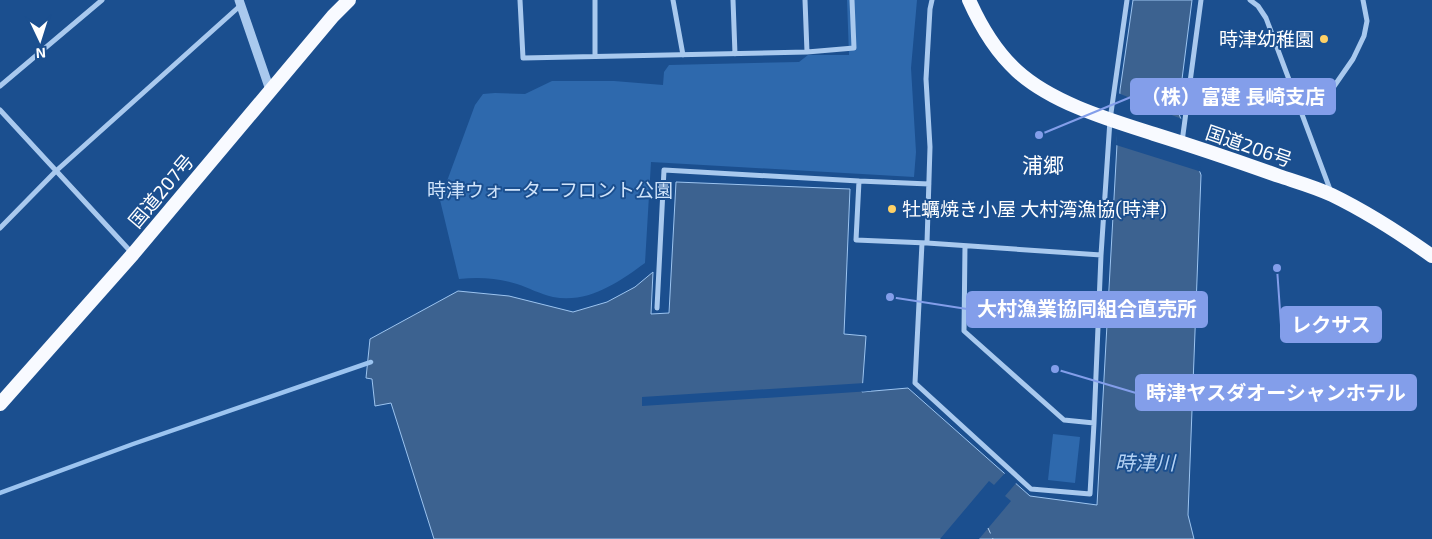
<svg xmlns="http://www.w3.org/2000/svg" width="1432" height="539" font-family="'Exo 2','Noto Sans JP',sans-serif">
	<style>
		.green { fill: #2e69ad }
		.water { fill: #3c6290; stroke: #9cc4f0 }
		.pier { fill: #1b4f8f }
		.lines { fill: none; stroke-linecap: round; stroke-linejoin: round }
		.stream { stroke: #9cc4f0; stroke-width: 4.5 }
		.ferry { stroke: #b5d3f5; stroke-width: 1; stroke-dasharray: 6 5; stroke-linecap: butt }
		.minor { stroke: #a9c9ee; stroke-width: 5 }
		.tertiary { stroke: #a9c9ee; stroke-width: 9 }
		.trunk { stroke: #f8faff; stroke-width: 14 }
		.poi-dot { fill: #ffd166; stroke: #1b4f8f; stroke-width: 2 }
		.labels { text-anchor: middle; stroke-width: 4; stroke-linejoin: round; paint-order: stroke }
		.poi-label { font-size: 19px; fill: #fff; stroke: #1b4f8f; text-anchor: end }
		.street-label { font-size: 19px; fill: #fff; stroke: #1b4f8f }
		.park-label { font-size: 19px; fill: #cfe3fa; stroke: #1b4f8f }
		.water-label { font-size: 20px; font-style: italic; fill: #b5d3f5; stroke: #1b4f8f }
		.quarter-label { font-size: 21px; fill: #fff; stroke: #1b4f8f }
		.leader { fill: none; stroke: #839eea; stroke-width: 2 }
		.callout-dot { fill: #839eea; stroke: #1b4f8f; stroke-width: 2 }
		.callout { fill: #839eea; stroke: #839eea; stroke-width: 2 }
		.callout-label { font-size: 20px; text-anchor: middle; font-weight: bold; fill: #fff }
	</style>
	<rect width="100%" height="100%" fill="#1b4f8f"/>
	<path class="green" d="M847,0H917L911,68L916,152L914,177L651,162L645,263C619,282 588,304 553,297C540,294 529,288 517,284C498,278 479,277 459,279L440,200L475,105L483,94L495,93L525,94L552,81H614L663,85L664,72L669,65L799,62L808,55H849Z
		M1053,434L1080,437L1075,483L1048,480Z"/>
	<path class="water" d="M1133,0H1192L1178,111L1201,175L1188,515L1194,539H434L391,403L375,406L372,379L366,378L370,339L458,291L509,296L573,312L607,302L635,287L653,272L651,314L669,313L676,182L850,189L844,334L866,336L862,392L908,388L1030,496L1097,505L1120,90Z"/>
	<path class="pier" d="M1118,93L1184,120L1202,172L1116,145Z
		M865,383V389H871V391L642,406V397Z
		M1006,472L1017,482L1005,496L1011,501L979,539H940L989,481L994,485Z"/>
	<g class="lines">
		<path class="stream" d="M0,493L133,444L371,362"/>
		<path class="ferry" d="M988,528L993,539"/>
		<path class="minor" d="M520,0L523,58L807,52L805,0
			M673,0L683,55
			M733,0L735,54
			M932,0L930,9L926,79L930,147L927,243L1101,255
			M1250,0L1258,6L1266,18L1331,192
			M807,52L854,48L852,0
			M595,56V0
			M0,86L102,0
			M1300,107L1328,95L1353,59L1364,36L1367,21L1363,0
			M0,110L132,253
			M1182,142L1201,0
			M859,181L929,184
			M0,228L56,171L241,5
			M922,243L915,383L1031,489L1090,494L1094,423
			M965,246L964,331L1064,420L1094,423L1101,255L1110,120L1127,0
			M657,308L664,170L859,181L856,240L927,243"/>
		<path class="tertiary" d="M239,0L270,90"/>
		<path class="trunk" d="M969,0C981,27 995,51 1017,71C1052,103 1110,120 1154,134C1196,147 1237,161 1279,176C1297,182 1315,187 1332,195C1367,212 1401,234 1432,256
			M0,404L133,254L333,16L349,0"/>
	</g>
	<g class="poi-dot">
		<circle cx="1324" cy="39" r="5"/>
		<circle cx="892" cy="209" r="5"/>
	</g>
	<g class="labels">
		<g class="poi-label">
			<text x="1314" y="46">時津幼稚園</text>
			<text x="902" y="216" text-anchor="start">牡蠣焼き小屋 大村湾漁協(時津)</text>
		</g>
		<g class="street-label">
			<text transform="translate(1249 146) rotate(19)" y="7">国道206号</text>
			<text transform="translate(161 191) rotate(-50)" y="7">国道207号</text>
		</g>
		<g class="park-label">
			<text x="550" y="197">時津ウォーターフロント公園</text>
		</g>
		<g class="water-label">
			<text x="1145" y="470">時津川</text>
		</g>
		<g class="quarter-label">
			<text x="1043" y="173">浦郷</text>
		</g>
	</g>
	<path class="leader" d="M1039 135L1131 97M890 297L967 309M1277 268L1281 325M1055 369L1136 393"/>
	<g class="callout-dot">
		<circle cx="1039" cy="135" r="5"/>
		<circle cx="890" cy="297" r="5"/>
		<circle cx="1277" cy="268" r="5"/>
		<circle cx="1055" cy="369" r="5"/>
	</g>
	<g class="callout">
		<rect x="1131" y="79" width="204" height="35" rx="5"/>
		<rect x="967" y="292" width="240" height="35" rx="5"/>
		<rect x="1281" y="307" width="100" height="35" rx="5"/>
		<rect x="1136" y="375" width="280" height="35" rx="5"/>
	</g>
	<g class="callout-label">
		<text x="1233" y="104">（株）富建 長崎支店</text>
		<text x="1087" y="316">大村漁業協同組合直売所</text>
		<text x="1331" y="332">レクサス</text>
		<text x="1276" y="400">時津ヤスダオーシャンホテル</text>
	</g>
	<g transform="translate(40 40) rotate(176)" stroke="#1b4f8f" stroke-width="4" paint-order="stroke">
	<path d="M0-4L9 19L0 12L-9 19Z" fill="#ffffff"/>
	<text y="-8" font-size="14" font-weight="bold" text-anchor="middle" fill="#ffffff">N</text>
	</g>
</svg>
